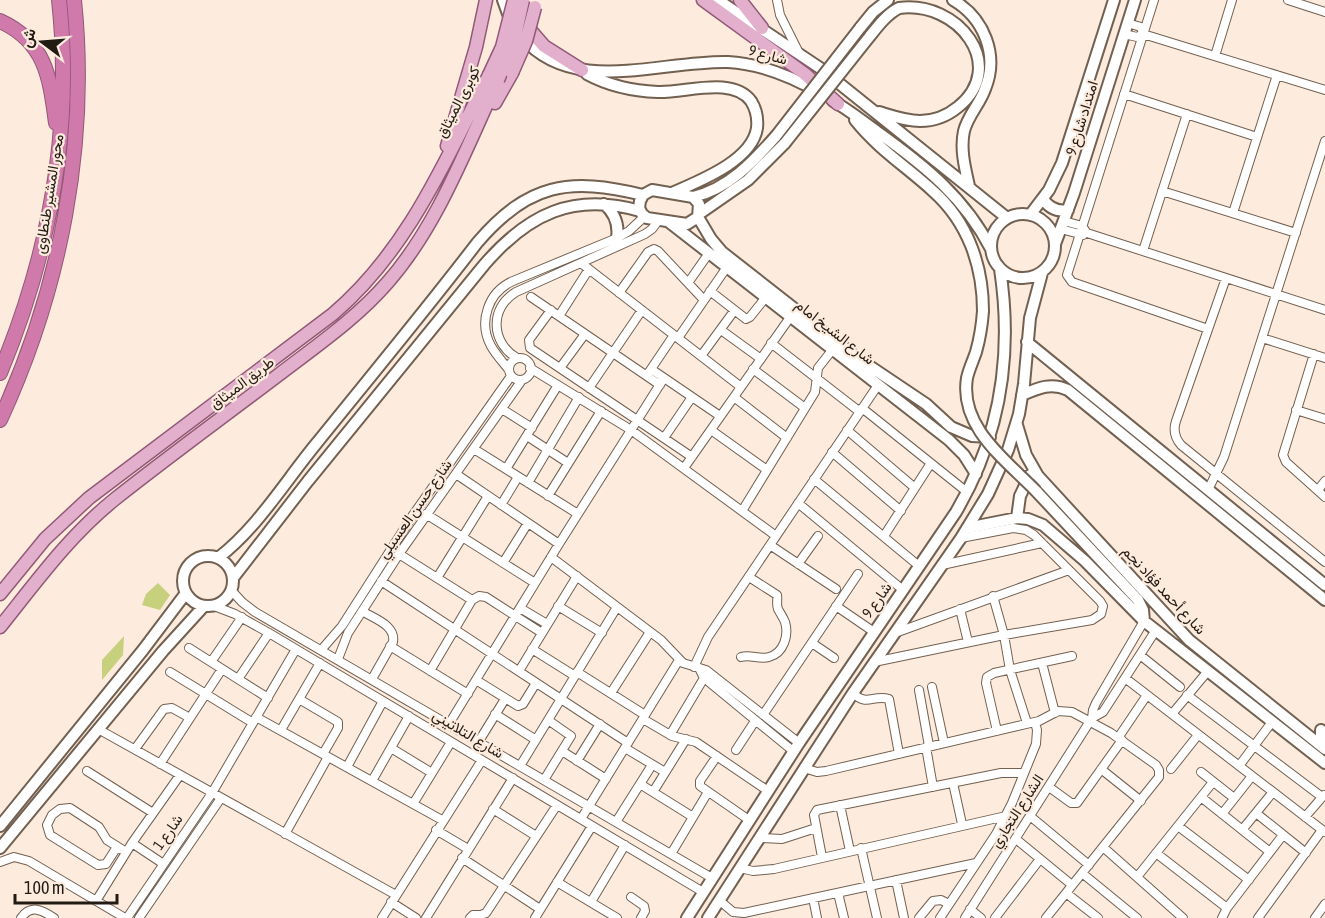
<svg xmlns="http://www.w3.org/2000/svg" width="1325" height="918" font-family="'Asap Condensed',Vazirmatn,sans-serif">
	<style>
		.green { fill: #c7d07d }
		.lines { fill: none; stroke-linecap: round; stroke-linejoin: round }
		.street-casing { stroke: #726051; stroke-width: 10 }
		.secondary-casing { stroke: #726051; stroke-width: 14 }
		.primary-casing { stroke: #925976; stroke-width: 15 }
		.highway-casing { stroke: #925976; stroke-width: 16 }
		.street { stroke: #fff; stroke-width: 8 }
		.secondary { stroke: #fff; stroke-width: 10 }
		.primary { stroke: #e2afcd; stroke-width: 12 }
		.highway { stroke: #cf7aab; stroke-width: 14 }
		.secondary-bridge-casing { stroke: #726051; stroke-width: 14; stroke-linecap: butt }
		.primary-bridge-casing { stroke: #925976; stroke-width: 15; stroke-linecap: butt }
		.secondary-bridge { stroke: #fff; stroke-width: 10 }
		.primary-bridge { stroke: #e2afcd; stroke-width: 12 }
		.labels { text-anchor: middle; stroke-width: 4.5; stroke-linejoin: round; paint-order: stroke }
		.street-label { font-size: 15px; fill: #221b14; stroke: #fdebdd }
	</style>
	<rect width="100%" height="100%" fill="#fdebdd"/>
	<path class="green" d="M158,583L170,595L160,610L142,605L146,594Z
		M124,636L123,655L102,680V660Z"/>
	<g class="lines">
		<g class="street-casing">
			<path id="street" d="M777,0L780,15L799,53
				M1154,0L1067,275L1072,282L1208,329
				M1288,0L1325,12
				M1127,23L1141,27L1143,34
				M1124,34L1137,37L1143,34L1325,90
				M1215,56L1232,0
				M1124,94L1257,137
				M1162,191L1296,233
				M1233,213L1277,75
				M1064,221L1082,226L1087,233L1325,310
				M1061,229L1083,235
				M1143,251L1187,114
				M581,263L741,387
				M1226,278L1176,421C1173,430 1175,438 1181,445L1325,562
				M688,283L709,253
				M710,291L746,319L750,317L766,297
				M619,293L648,252L654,249L658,251L704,300
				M531,297L660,385
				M551,310L529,340L530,348L692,457
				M559,316L589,269
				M721,330L761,359
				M678,338L727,267
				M1262,338L1325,358
				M771,343L860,412
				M1314,354L1283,455L1286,462L1325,497
				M701,356L734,311
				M517,358C491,343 489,308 516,292L645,234L652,229L658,221
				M509 369a11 11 0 1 1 22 0a11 11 0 1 1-22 0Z
				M530,368L631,430L776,536
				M560,368L585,334
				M651,369L720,416
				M753,369L805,408
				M509,370C503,362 496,355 491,346C478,322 488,292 513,281L617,238L629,231L644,217
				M649,372L674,335
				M589,388L642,310
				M734,397L787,438
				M862,408L967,492
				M502,409L532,428
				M1296,410L1325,419
				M711,430L767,470
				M847,430L915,488
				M527,436L568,463
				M664,438L692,397
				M474,449L578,514
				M832,452L901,511
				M684,468L791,316
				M506,469L558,385
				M456,474L559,544
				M814,479L919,566
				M528,483L579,397
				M1208,490L1224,457L1325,141
				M1318,490L1325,481
				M548,496L601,411
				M798,503L903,590
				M501,505L518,477
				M742,511L815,392L818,368L833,349
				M426,514L535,583
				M884,536L931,463
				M770,545L836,589
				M399,554L472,600
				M551,557L661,640L683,663L706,670L799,743
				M503,563L528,523
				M798,564L818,536
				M942,565L1042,543
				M437,578L488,496
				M381,581L628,743
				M231,590L242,602L255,612L712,878
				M993,596L1004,635L1010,670L1027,723
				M214,606L235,614L269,633L703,892
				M558,606L602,633
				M836,606L874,632
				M520,608L547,624
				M960,609L968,642
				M362,611C373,618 396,625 393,642L372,679
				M895,633L1069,570
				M812,643L834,658
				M390,646L468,694
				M189,648L268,698
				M322,649L342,626L413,515L511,376
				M532,649L575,676
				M1140,655L1180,687
				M741,657C751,654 759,660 769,657C784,653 789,635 785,622C783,617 780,613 778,609C776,604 778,600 777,595L749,577
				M338,659L348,633L399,554L522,380
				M211,662L242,617
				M874,662L1004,635L1092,620L1101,614L1103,606L1100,601L1034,535L1026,530L1013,528L961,538
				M1042,663L1055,713
				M694,667L708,637L878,385
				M699,668L704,678L793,751
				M430,671L472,600L479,596L486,597L542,633
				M519,671L577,576
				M170,672L253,723
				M577,672L645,715
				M1125,678L1325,832
				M238,679L269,633
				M476,680L518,706L523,704L536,683
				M932,687L944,743
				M919,690L929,746
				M611,693L650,632
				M853,693C867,707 873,694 889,699L899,754
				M1187,695L1322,797
				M299,699L338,722V728L323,754
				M495,714L536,740
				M1172,714L1208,671
				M763,715L858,574
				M256,717L442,820
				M1092,718L1103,712L1156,630
				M643,719L672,736L696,742L768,791
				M449,724L559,544L664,378
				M98,729L396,895
				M281,730L320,663
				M997,731L986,683L987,677L994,673L1072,656
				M670,735L704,678
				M1118,738L1147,695
				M479,741L505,699
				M926,747L933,787
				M391,748L432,773
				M625,748L665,772
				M135,749L164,709L172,708L190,718
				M736,750L755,721
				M562,751L606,779
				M717,756L700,781V786L749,820
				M577,761L600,724
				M160,764L222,669
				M520,766L617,607
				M1239,766L1272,722
				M347,767L383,701
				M804,768L817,772L826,771L1039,721L1058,711L1072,712L1111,733L1156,765L1159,770V777L1046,918
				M1101,769L1141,801
				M1171,769L1198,735
				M87,771L153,813
				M1201,772L1234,798
				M544,780L571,736L548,720
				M372,781L409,716
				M953,783L962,824
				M640,784L693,817
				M1049,787L1071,803H1077L1122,740
				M653,792L686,739
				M1201,797L1270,852
				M413,804L451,742
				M840,805L850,851
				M493,809L536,836
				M1256,813L1306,853
				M1222,814L1252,776
				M1030,816L1089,865
				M1305,817L1324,795
				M581,819L679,660
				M616,822L652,765
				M1178,826L1249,880
				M436,830L468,849
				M1242,830L1273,792
				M285,834L328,757
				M760,838L782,839L816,828
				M1016,839L1072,885
				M132,843L162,863
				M117,847L106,864L98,865L50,835L47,825L52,815L60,809L70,808L99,827L107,840L126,852
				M1103,847L1183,918
				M861,848L877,918
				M1156,853L1227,908
				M671,854L708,792
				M822,857L814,815L817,810L1001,773H1024
				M462,858L540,909
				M0,862L14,857L29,861L125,918
				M740,868L753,871L774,869L1006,816
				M1082,873L1137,918
				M1137,877L1213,782
				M896,880L904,918
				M557,882L617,918
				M838,893L844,918
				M1066,893L1098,918
				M631,897L644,906L645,911L641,918
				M813,898L817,918
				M719,900L733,912L744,913L976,863
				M96,901L132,843L180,775
				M391,902L416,918
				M591,902L625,845
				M970,909L981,918
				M21,918C31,904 42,910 54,918
				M127,918L212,793L296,649
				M139,918L221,798
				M382,918L482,760
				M426,918L513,778
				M470,918L473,915H481L486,913L557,805
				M535,918L592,826
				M919,918L933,901L941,900L949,904
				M940,918L996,834L1012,803L1036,744L1037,730L1035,722
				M965,918L1092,718L1093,710L1096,703L1144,621
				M995,918L1040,859
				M1222,918L1227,908L1283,835
				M1258,918L1322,830
				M1315,918L1325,904"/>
		</g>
		<g class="secondary-casing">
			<path id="secondary" d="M503,0L511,22
				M718,0L820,68L1007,218
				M953,0C984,18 999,55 985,89C980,104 968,115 964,131C960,149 965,168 969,186
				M860,28L873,12L888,0
				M870,36C878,26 887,14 899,8C958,0 1009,66 958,107C947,116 934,121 920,121C906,121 892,116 879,112
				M522,37C573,97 661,60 728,62C762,64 791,76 820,93
				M587,74C609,86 634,91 658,92C686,93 732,76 751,101C756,109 758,119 757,128C752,161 699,181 672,193
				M833,101C849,110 864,122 879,133C925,166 965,198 991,249
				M855,120C878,149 907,167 933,191C968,222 983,266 983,311
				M652,190L693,197L699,204L698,217L687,224L647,218L642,214L639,208L640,201L643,195Z
				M693,197C728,189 753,162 776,136
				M1043,199C1049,208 1057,212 1068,210
				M604,204C615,213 619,224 617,238
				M699,214L748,180L785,143
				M991 246a32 32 0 1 1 64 0a32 32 0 1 1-64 0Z
				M1030,215L1049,190L1062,163L1114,0
				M698,217L711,239L722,252L856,357L926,404L951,427L972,436L990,437
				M669,222L949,440L964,455L976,474
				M1055,244L1074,193L1135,0
				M1027,342L1325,585
				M1022,395C1038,388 1051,382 1068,390L1325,600
				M1017,425L1026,455L1038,476L1189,640L1325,749
				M1036,491L1138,600L1143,610L1144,621
				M1017,518L1020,496L1030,475
				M967,528L1017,518L1028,519L1043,525L1085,561L1144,621L1325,763
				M183 581a25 25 0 1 1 50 0a25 25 0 1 1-50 0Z
				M218,558C258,527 284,483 316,444C370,377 425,311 477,243C528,183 569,177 643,195
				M233,578L308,481L484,265C528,214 573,192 640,211
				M1321,745V730
				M0,826L143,650L186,593
				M0,848L163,651L204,606
				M687,918L799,743L956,512C1000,437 1013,354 1000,269
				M708,918L853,693L961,538L988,494L1008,450L1019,414L1024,384L1030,318L1042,273"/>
		</g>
		<g class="primary-casing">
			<path id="primary" d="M703,0L805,74L838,104
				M740,0L762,28
				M524,23L544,46L582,70
				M495,103L512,73
				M447,146L476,47L486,0
				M0,594L45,539L89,498L333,314C408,250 445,161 489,75
				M0,627C36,582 69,536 115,499C168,457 223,417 277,376C316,346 356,319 388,282C438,225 466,148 498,80"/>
		</g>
		<g class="highway-casing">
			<path id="highway" d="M0,21C46,42 50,78 56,123
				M0,373C49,255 73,128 59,0
				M0,420C60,290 89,144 74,0"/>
		</g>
		<use href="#street" class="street"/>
		<use href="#secondary" class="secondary"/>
		<use href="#primary" class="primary"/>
		<use href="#highway" class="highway"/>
		<g class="secondary-bridge-casing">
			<path id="secondary-bridge" d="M776,136L860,28
				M785,143L870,36
				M983,311C982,325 980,338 976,352C973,361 969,369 967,378C959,427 1006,460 1036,491"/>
		</g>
		<g class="primary-bridge-casing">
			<path id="primary-bridge" d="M512,73L526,41L535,7
				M489,75L502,47L514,0
				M498,80L514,41L523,0"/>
		</g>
		<use href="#secondary-bridge" class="secondary-bridge"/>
		<use href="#primary-bridge" class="primary-bridge"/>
	</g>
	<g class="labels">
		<g class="street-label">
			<text transform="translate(768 55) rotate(15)" y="5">شارع 9</text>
			<text transform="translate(458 102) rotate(-63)" y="5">كوبرى الميثاق</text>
			<text transform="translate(1082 118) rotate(-73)" y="5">امتداد شارع 9</text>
			<text transform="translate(49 194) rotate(-81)" y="5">محور المشير طنطاوى</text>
			<text transform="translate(835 332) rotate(38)" y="5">شارع الشيخ امام</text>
			<text transform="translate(242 383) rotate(-37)" y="5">طريق الميثاق</text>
			<text transform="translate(415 509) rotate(-55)" y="5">شارع حسن العسيلي</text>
			<text transform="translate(1164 590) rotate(47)" y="5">شارع أحمد فؤاد نجم</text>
			<text transform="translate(877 600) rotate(-55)" y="5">شارع 9</text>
			<text transform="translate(468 734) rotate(31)" y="5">شارع التلاتيني</text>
			<text transform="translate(1017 811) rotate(-57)" y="5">الشارع التجاري</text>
			<text transform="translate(168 832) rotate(-55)" y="5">شارع 1</text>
		</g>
	</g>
	<g transform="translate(42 42) rotate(286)" stroke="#fdebdd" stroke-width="4.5" paint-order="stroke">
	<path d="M0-4.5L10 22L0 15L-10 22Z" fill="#221b14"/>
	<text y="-9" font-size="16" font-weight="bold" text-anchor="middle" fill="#221b14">ش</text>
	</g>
	<path d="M15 894v9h102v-9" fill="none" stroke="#221b14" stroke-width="3"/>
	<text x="24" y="894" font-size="18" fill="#221b14" stroke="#fdebdd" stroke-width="4.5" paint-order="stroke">100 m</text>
</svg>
